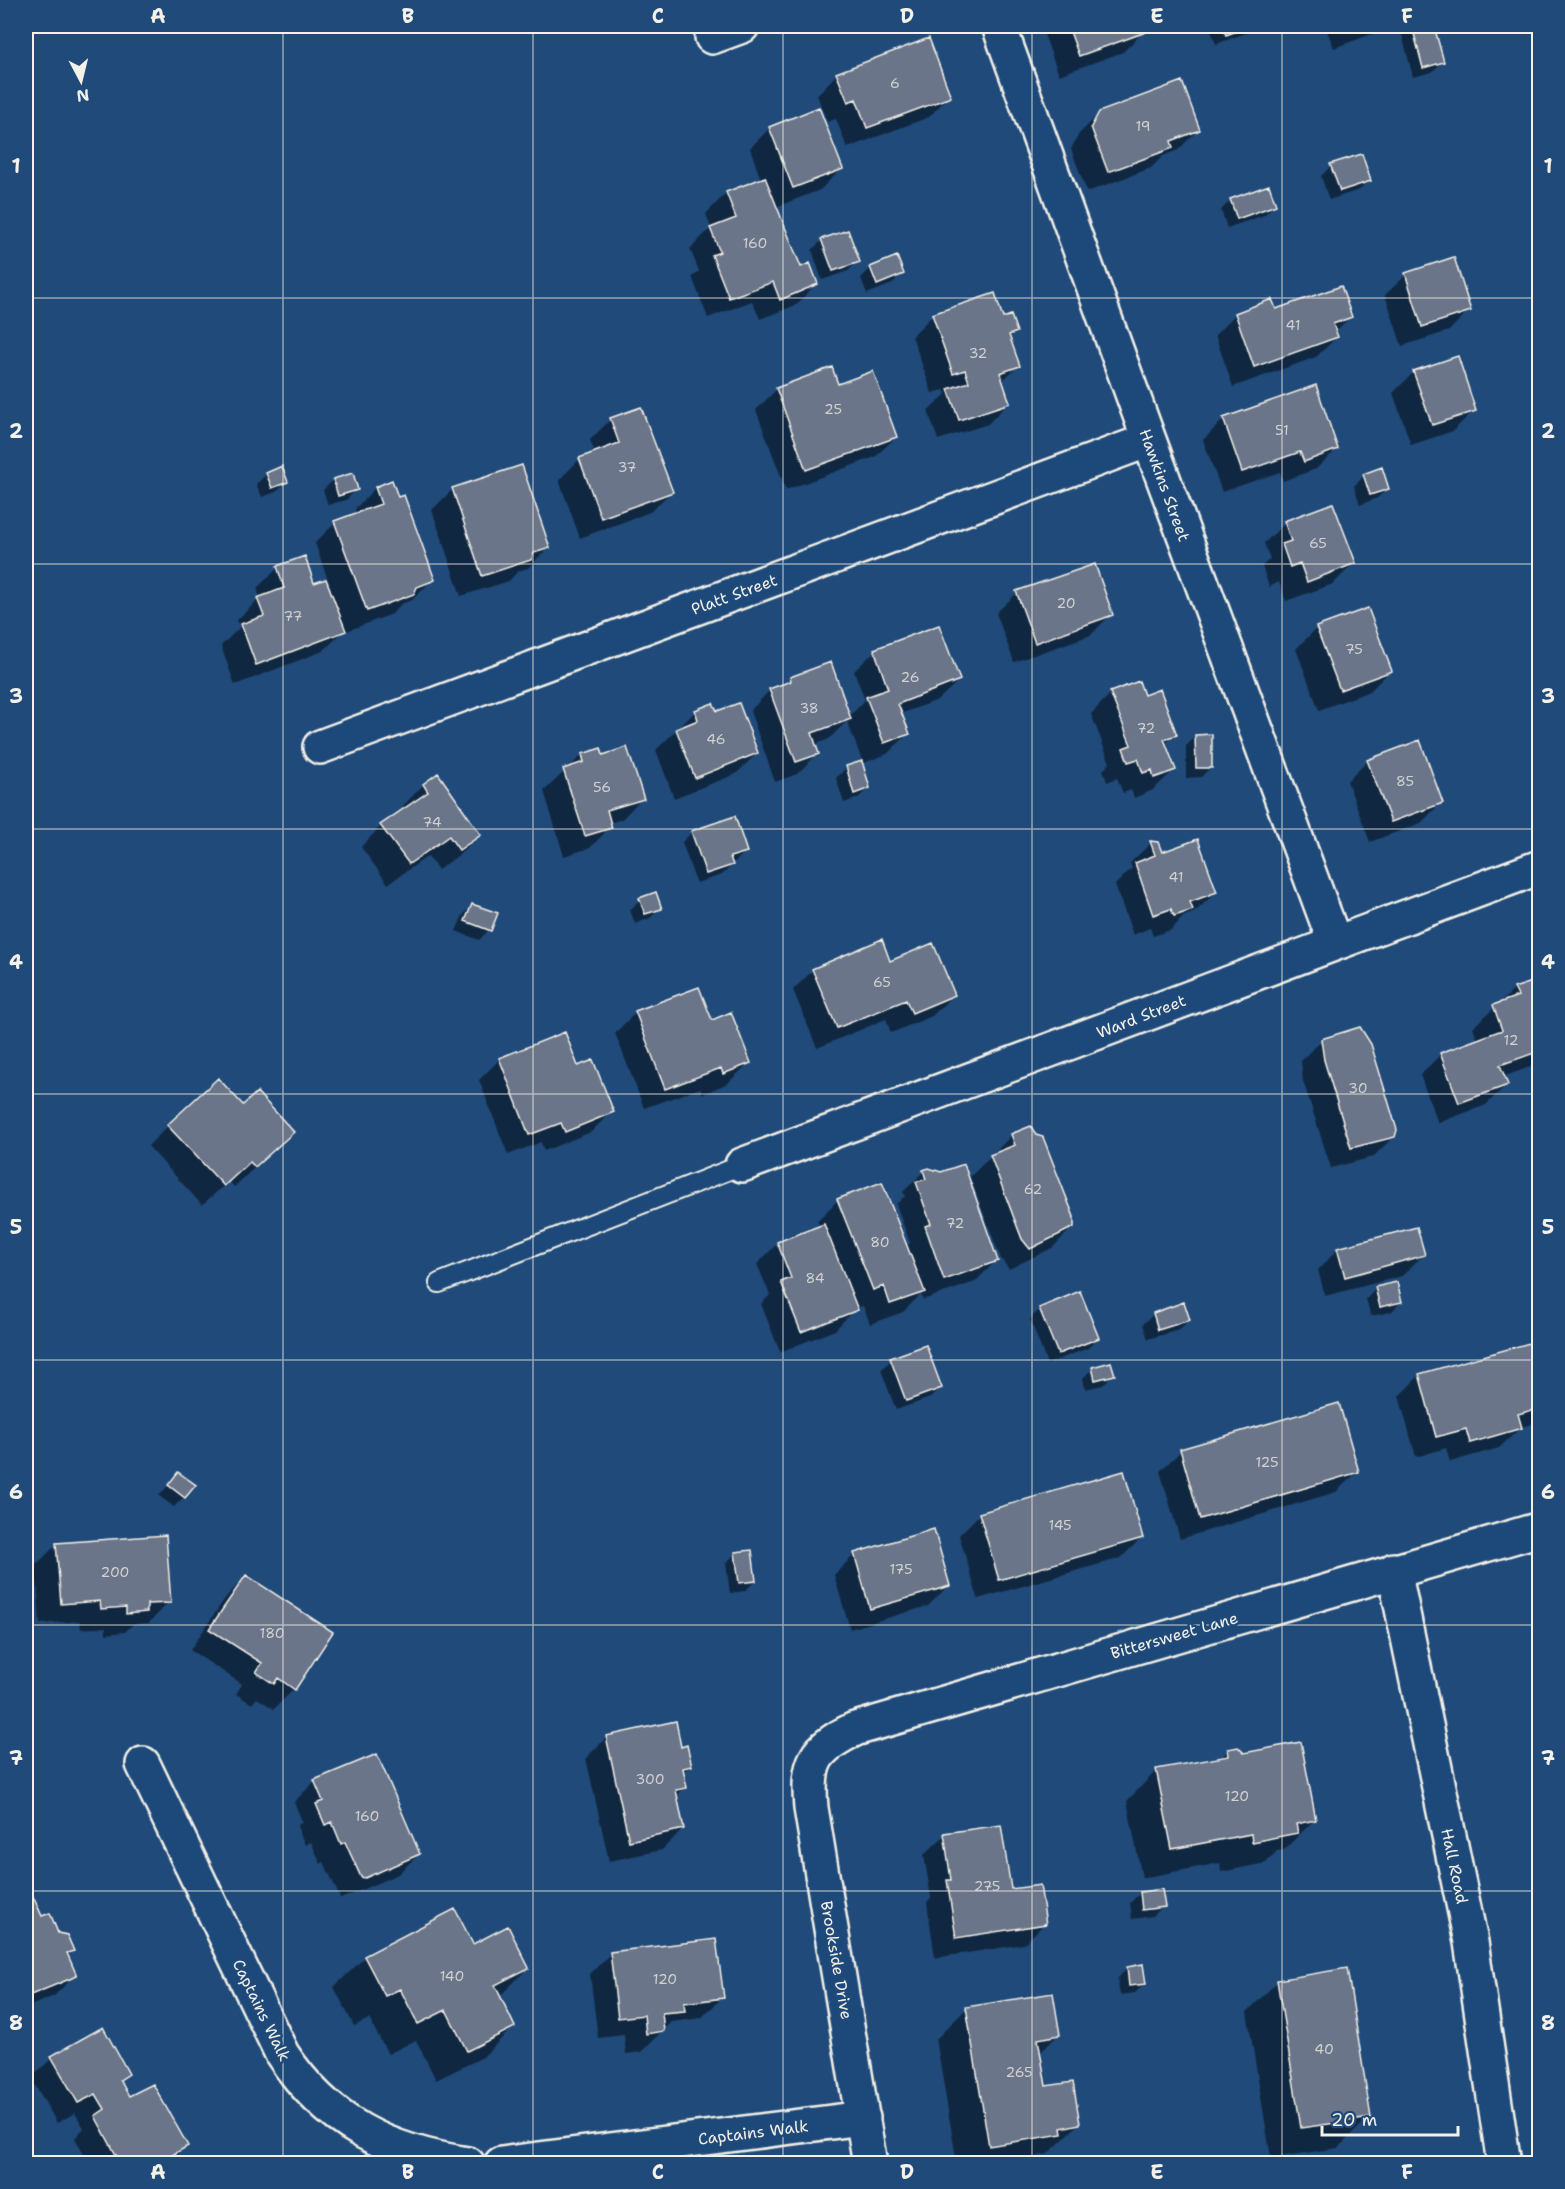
<svg xmlns="http://www.w3.org/2000/svg" width="1565" height="2189" font-family="'Shantell Sans',sans-serif">
	<style>
		.shadow { fill: #0007 }
		.building { fill: #6b748a; stroke: #f4f1e8; stroke-width: 1.5 }
		.lines { fill: none; stroke-linecap: round; stroke-linejoin: round }
		.service-casing { stroke: #f4f1e8; stroke-width: 22 }
		.minor-casing { stroke: #f4f1e8; stroke-width: 38 }
		.service { stroke: #1f4a7a; stroke-width: 18 }
		.minor { stroke: #1f4a7a; stroke-width: 33 }
		.grid { fill: none; stroke: #f4f1e8; stroke-width: 1.5; stroke-opacity: 0.55 }
		.labels { text-anchor: middle; stroke-width: 5; stroke-linejoin: round; paint-order: stroke }
		.number-label { font-size: 14px; fill: #d2d2d0 }
		.street-label { font-size: 16px; fill: #f4f1e8; stroke: #1f4a7a }
		.neatline { fill: none; stroke: #f4f1e8; stroke-width: 2 }
		.grid-label { font-size: 20px; text-anchor: middle; font-weight: bold; fill: #f4f1e8 }
	</style>
	<rect width="100%" height="100%" fill="#1f4a7a"/>
	<filter id="ink" filterUnits="userSpaceOnUse"><feTurbulence type="fractalNoise" baseFrequency=".0167" numOctaves="2"/><feDisplacementMap in="SourceGraphic" scale="12" xChannelSelector="R" yChannelSelector="G"/><feConvolveMatrix kernelMatrix="1 2 1 2 8 2 1 2 1" color-interpolation-filters="sRGB"/></filter>
	<g filter="url(#ink)">
		<path class="shadow" d="M1045,26H1142L1144,31L1123,52L1059,75L1042,29Z
			M1209,26H1256L1251,31L1216,44Z
			M1325,26H1385L1380,31L1334,48Z
			M1411,26H1433L1442,62L1432,72L1413,77L1402,35Z
			M837,74L949,96L929,117L847,148L836,119L827,122L817,95Z
			M1100,113L1198,130L1178,150L1163,156L1151,168L1087,192L1071,149L1079,134Z
			M770,128L841,169L820,190L776,207L800,269L816,284L796,305L760,319L752,301L708,318L692,277L699,271L690,249L711,228L706,214L726,193L761,180L750,148Z
			M1331,166L1369,180L1359,190L1329,200L1321,176Z
			M1231,200L1274,205L1264,215L1227,228L1221,210Z
			M822,240L858,261L848,271L822,280L812,250Z
			M871,268L902,273L892,284L867,294L861,278Z
			M1406,275L1469,310L1449,331L1402,346L1385,295Z
			M1275,311L1350,317L1335,332L1337,337L1316,357L1233,387L1215,335L1236,314Z
			M933,315L1003,320L1015,332L1009,338L1018,366L1001,382L1008,403L988,424L938,440L928,411L946,394L944,390L932,393L912,336Z
			M1414,372L1474,410L1453,431L1411,445L1393,393Z
			M837,386L896,437L875,457L786,490L756,410L777,389Z
			M611,419L671,492L650,512L580,538L559,480L580,459L595,453L590,440Z
			M1224,419L1337,449L1316,469L1283,481L1280,472L1222,492L1203,440Z
			M267,474L286,482L276,492L262,497L256,484Z
			M1364,476L1388,488L1377,498L1360,505L1354,486Z
			M333,480L356,490L346,500L328,505L323,490Z
			M375,488L433,579L412,600L401,604L392,614L347,631L346,629L323,651L235,685L221,646L240,627L237,620L260,598L257,588L278,568L304,558L314,585L331,589L315,543L335,523L357,515L355,509Z
			M453,489L548,548L528,568L518,571L509,581L461,596L432,510Z
			M1285,523L1354,563L1333,584L1286,601L1279,582L1269,587L1262,566L1270,559L1264,543Z
			M1017,593L1111,614L1091,635L1014,662L996,613Z
			M1317,628L1390,671L1370,691L1319,710L1296,649Z
			M875,651L959,680L938,700L900,714L908,734L887,754L861,764L869,788L858,798L844,803L836,778L846,768L863,763L847,721L829,739L814,745L818,753L797,774L775,782L750,711L770,690L784,685L791,678L849,717L865,700L854,671Z
			M1111,693L1143,697L1175,734L1164,745L1174,770L1153,790L1134,798L1131,790L1123,793L1117,778L1107,782L1103,770L1110,763L1091,714Z
			M696,711L716,712L757,753L736,774L674,798L656,750Z
			M1196,736L1211,767L1201,777L1186,778V746Z
			M582,755L602,757L642,798L622,819L609,823L610,827L590,848L564,856L544,791Z
			M1368,761L1442,802L1421,823L1370,842L1347,781Z
			M438,775L479,835L459,855L438,870L428,856L388,884L361,847L381,826L405,809L403,806L423,785Z
			M692,832L746,851L736,861L731,863L732,865L722,875L696,883L682,842Z
			M1151,843L1157,844L1161,854L1216,892L1195,912L1184,916L1171,930L1153,936L1150,928L1133,935L1115,885L1132,868L1130,863Z
			M640,900L661,908L650,918L635,924L630,910Z
			M473,905L489,930L479,940L456,931L463,915Z
			M889,962L953,995L932,1016L891,1033L886,1019L817,1048L793,990L813,970Z
			M1515,989L1533,992L1540,989V1063L1503,1077L1506,1085L1486,1105L1438,1123L1420,1075L1441,1054L1478,1041L1473,1027Z
			M636,1012L711,1022L749,1063L728,1083L703,1094L700,1088L644,1108L615,1033Z
			M1322,1040L1394,1136L1373,1157L1331,1168L1303,1081L1301,1061Z
			M500,1059L577,1068L612,1111L591,1132L544,1151L541,1142L508,1155L479,1080Z
			M243,1107L292,1132L234,1187L229,1181L202,1205L148,1146L168,1126Z
			M1012,1135L1073,1227L1052,1248L1009,1269L1001,1259L970,1177Z
			M924,1171L996,1261L975,1282L923,1300L921,1294L903,1312L870,1324L863,1306L856,1308L835,1330L780,1352L761,1304L770,1295L757,1264L778,1243L820,1227L817,1221L838,1200L906,1247L910,1243L896,1204L905,1196L903,1192Z
			M1338,1249L1423,1255L1402,1276L1325,1296L1318,1270Z
			M1376,1289L1401,1302L1391,1312L1371,1316L1366,1299Z
			M1040,1309L1098,1338L1088,1348L1047,1364L1030,1319Z
			M1154,1314L1189,1320L1179,1330L1148,1339L1143,1324Z
			M1540,1342V1422L1521,1427L1499,1448L1450,1462L1446,1448L1416,1457L1399,1396L1419,1376Z
			M891,1360L940,1388L930,1398L896,1410L881,1370Z
			M1093,1368L1113,1374L1103,1385L1085,1389L1083,1378Z
			M1181,1451L1357,1472L1336,1492L1180,1539L1160,1471Z
			M178,1474L184,1497L174,1507L159,1496Z
			M980,1514L1142,1537L1121,1558L978,1599L959,1535Z
			M933,1531L949,1585L928,1606L850,1629L834,1575L854,1555Z
			M57,1544L169,1602L149,1623L133,1624L125,1632L106,1634V1627L81,1629L80,1621L40,1624L36,1565Z
			M736,1553L755,1581L745,1591L730,1593L726,1563Z
			M246,1576L294,1689L274,1709L257,1698L252,1704L236,1694L242,1684L190,1650L226,1597Z
			M26,1673L29,1675L26,1684Z
			M607,1737L680,1749L690,1765L682,1774L685,1787L676,1797L683,1829L662,1850L609,1861L586,1758Z
			M1229,1750L1314,1820L1284,1850L1277,1851L1266,1863L1221,1872L1220,1863L1142,1878L1127,1801L1157,1770L1220,1759Z
			M376,1755L419,1854L398,1874L343,1898H340L324,1862L321,1864L311,1842L305,1845L297,1826L302,1821L294,1802L314,1782Z
			M945,1835L1045,1923L1024,1944L935,1958L927,1902L931,1898L924,1855Z
			M26,1883L41,1918L73,1950L67,1956L75,1975L54,1996L26,2008Z
			M1140,1893L1163,1906L1153,1916L1132,1919L1130,1903Z
			M472,1946L528,1968L499,1997L513,2027L483,2057L436,2080L416,2040L388,2054L369,2019L354,2026L334,1987L365,1957Z
			M611,1953L722,1998L701,2018L671,2022L641,2052L626,2054L624,2035L598,2038L590,1974Z
			M1127,1968L1145,1983L1135,1993L1120,1995L1117,1979Z
			M1278,1981L1369,2117L1338,2148L1271,2158L1247,2012Z
			M966,2009L1058,2035L1039,2054L1044,2088L1079,2124L1048,2154L1038,2156L1031,2164H957L936,2039Z
			M52,2058L127,2074L119,2082L129,2098L186,2146L168,2164H89L75,2138L84,2128L75,2113L57,2123L31,2078Z"/>
		<path class="building" d="M1068,26H1143L1146,32L1079,56Z
			M1222,26H1251L1226,35Z
			M1412,26H1434L1444,62L1423,68Z
			M929,38L951,97L867,128L856,99L848,102L836,73Z
			M1182,81L1200,130L1171,141L1173,148L1108,172L1091,127L1099,112Z
			M819,107L843,169L793,188L769,127Z
			M1362,154L1371,181L1340,191L1330,164Z
			M765,177L801,267L810,263L818,284L780,300L773,282L729,298L712,255L720,252L710,228L736,218L726,192Z
			M1269,185L1276,205L1237,219L1230,199Z
			M848,230L860,262L833,271L821,239Z
			M897,256L904,274L877,285L870,267Z
			M1454,257L1471,311L1422,327L1405,273Z
			M1341,286L1352,317L1333,324L1338,337L1254,367L1235,313L1272,299L1276,309Z
			M995,293L1003,318L1011,315L1017,332L1009,335L1020,366L1000,373L1010,403L959,420L948,389L969,382L965,370L953,374L932,314Z
			M1458,356L1476,411L1432,425L1413,371Z
			M832,367L838,384L873,371L897,437L806,470L776,388Z
			M1316,385L1338,449L1304,462L1300,452L1242,472L1223,418Z
			M641,407L673,492L601,518L579,458L619,443L610,418Z
			M522,465L550,548L534,553L531,560L482,576L452,488Z
			M282,466L288,482L272,488L266,473Z
			M1382,467L1389,489L1370,495L1363,474Z
			M353,473L358,490L338,496L333,479Z
			M392,480L398,497L404,495L435,580L417,587L414,594L367,611L334,521L381,504L375,487Z
			M1333,503L1356,563L1307,582L1300,563L1290,567L1282,544L1291,541L1284,521Z
			M305,556L314,583L326,579L346,631L256,665L241,624L264,616L257,598L284,588L277,566Z
			M1095,564L1113,615L1035,643L1016,591Z
			M1368,608L1392,671L1340,690L1316,627Z
			M939,625L960,680L898,704L910,734L884,743L866,697L888,689L874,649Z
			M831,662L851,719L812,733L819,754L796,762L769,689L791,681L790,677Z
			M1139,681L1144,695L1160,689L1177,735L1164,739L1176,770L1154,778L1152,770L1143,773L1138,759L1128,762L1123,748L1131,745L1110,692Z
			M713,703L717,711L739,703L758,753L695,778L676,729L698,720L695,710Z
			M1212,734V768H1196L1195,735Z
			M1420,740L1443,803L1391,822L1367,760Z
			M627,747L644,799L607,810L612,828L585,836L563,769L584,762L582,754L601,748L603,755Z
			M862,761L870,788L854,794L846,766Z
			M438,773L481,835L459,850L449,836L409,864L380,825L428,792L423,784Z
			M735,816L747,852L730,857L733,865L706,874L691,831Z
			M1198,839L1217,892L1190,902L1193,910L1174,916L1171,909L1153,915L1135,863L1155,855L1150,841L1158,842L1162,852Z
			M656,892L662,909L645,914L639,898Z
			M472,904L498,913L491,931L465,921Z
			M882,939L890,961L933,943L955,995L912,1013L906,1000L837,1028L812,969Z
			M1532,982L1534,990L1540,988V1051L1500,1065L1508,1085L1459,1103L1440,1053L1502,1030L1493,1005L1518,996L1514,988Z
			M699,987L712,1020L731,1012L751,1063L723,1074L721,1068L665,1089L635,1011Z
			M1360,1027L1371,1044L1397,1130L1395,1137L1351,1148L1324,1060L1321,1039Z
			M565,1032L578,1066L593,1060L614,1112L565,1132L561,1123L529,1135L499,1058Z
			M218,1078L243,1105L257,1092L294,1132L255,1167L250,1162L224,1186L167,1125Z
			M1031,1126L1036,1135L1043,1137L1074,1217V1227L1030,1249L1022,1239L990,1155L1015,1145L1011,1134Z
			M964,1164L998,1261L944,1280L925,1226L931,1224L916,1182L926,1179L923,1170L929,1168L941,1172Z
			M882,1182L925,1292L890,1304L884,1286L873,1290L837,1199Z
			M824,1224L858,1310L801,1332L781,1282L791,1278L777,1242Z
			M1417,1227L1425,1255L1345,1277L1337,1248Z
			M1397,1282L1402,1302L1380,1307L1375,1287Z
			M1080,1291L1099,1338L1058,1354L1039,1308Z
			M1184,1302L1190,1320L1158,1330L1153,1313Z
			M1540,1340V1408L1518,1414L1522,1428L1470,1443L1466,1429L1436,1437L1419,1374Z
			M926,1345L942,1388L906,1401L890,1358Z
			M1111,1362L1115,1375L1095,1380L1092,1367Z
			M1339,1403L1359,1472L1200,1519L1180,1449Z
			M1124,1471L1143,1538L999,1580L979,1513Z
			M178,1472L196,1485L185,1498L168,1485Z
			M934,1529L950,1586L870,1609L854,1553Z
			M166,1535L171,1603L147,1604V1612L126,1614V1607L101,1609L100,1601L61,1604L56,1543Z
			M752,1550L756,1581L739,1583L735,1552Z
			M246,1575L333,1632L295,1690L278,1678L274,1684L256,1672L262,1663L209,1629Z
			M676,1721L681,1747L687,1745L692,1766L683,1768L687,1788L676,1790L684,1829L629,1841L606,1736Z
			M1301,1742L1316,1820L1296,1824L1298,1833L1252,1842L1251,1834L1172,1849L1156,1769L1229,1756L1228,1749L1238,1747L1244,1753Z
			M377,1754L420,1854L365,1878L361,1877L345,1842L341,1844L332,1822L325,1825L316,1804L323,1801L314,1780Z
			M1001,1825L1011,1889L1040,1885L1046,1924L956,1938L947,1880H951L944,1833Z
			M26,1881L42,1916L50,1913L58,1933L67,1935L74,1951L67,1953L77,1976L26,1997Z
			M1162,1889L1165,1907L1142,1910L1140,1892Z
			M455,1909L473,1944L508,1926L529,1968L495,1985L515,2027L467,2051L446,2010L418,2024L400,1989L385,1996L364,1956Z
			M716,1939L724,1998L684,2003L685,2011L662,2013L664,2031L646,2034L644,2015L618,2018L610,1952Z
			M1143,1964L1146,1984L1129,1986L1127,1967Z
			M1347,1968L1371,2118L1301,2128L1277,1980Z
			M1053,1993L1060,2035L1038,2039L1046,2086L1073,2082L1080,2124L1061,2128L1062,2134L989,2146L966,2007Z
			M103,2027L129,2074L120,2080L129,2096L153,2084L188,2146L157,2164H121L95,2116L105,2109L96,2094L78,2103L51,2056Z"/>
		<g class="lines">
			<g class="service-casing">
				<path id="service" d="M439,1283L742,1165"/>
			</g>
			<g class="minor-casing">
				<path id="minor" d="M999,26L1149,440L1335,943
					M712,37L742,26
					M320,747L1149,440
					M742,1165L1540,867
					M1394,1570L1471,1942L1504,2164
					M143,1764L282,2054C328,2124 387,2152 468,2164
					M501,2164L863,2118
					M870,2164L811,1808C807,1763 813,1749 855,1729L1540,1529"/>
			</g>
			<use href="#service" class="service"/>
			<use href="#minor" class="minor"/>
		</g>
	</g>
	<path class="grid" d="M283,26V2164M533,26V2164M783,26V2164M1032,26V2164M1282,26V2164M26,298H1540M26,564H1540M26,829H1540M26,1094H1540M26,1360H1540M26,1625H1540M26,1891H1540"/>
	<g class="labels">
		<g class="number-label">
			<text x="895" y="88">6</text>
			<text x="1143" y="131">19</text>
			<text x="755" y="248">160</text>
			<text x="1293" y="330">41</text>
			<text x="978" y="358">32</text>
			<text x="833" y="414">25</text>
			<text x="1282" y="435">51</text>
			<text x="627" y="472">37</text>
			<text x="1318" y="548">65</text>
			<text x="1066" y="608">20</text>
			<text x="293" y="621">77</text>
			<text x="1354" y="654">75</text>
			<text x="910" y="682">26</text>
			<text x="809" y="713">38</text>
			<text x="1146" y="733">72</text>
			<text x="716" y="744">46</text>
			<text x="1405" y="786">85</text>
			<text x="602" y="792">56</text>
			<text x="432" y="827">74</text>
			<text x="1176" y="882">41</text>
			<text x="882" y="987">65</text>
			<text x="1511" y="1045">12</text>
			<text x="1358" y="1093">30</text>
			<text x="1033" y="1194">62</text>
			<text x="955" y="1228">72</text>
			<text x="880" y="1247">80</text>
			<text x="815" y="1283">84</text>
			<text x="1267" y="1467">125</text>
			<text x="1060" y="1530">145</text>
			<text x="901" y="1574">175</text>
			<text x="115" y="1577">200</text>
			<text x="272" y="1638">180</text>
			<text x="650" y="1784">300</text>
			<text x="1237" y="1801">120</text>
			<text x="367" y="1821">160</text>
			<text x="987" y="1891">275</text>
			<text x="452" y="1981">140</text>
			<text x="665" y="1984">120</text>
			<text x="1324" y="2054">40</text>
			<text x="1019" y="2077">265</text>
		</g>
		<g class="street-label">
			<text transform="translate(1165 485) rotate(70)" y="6">Hawkins Street</text>
			<text transform="translate(734 594) rotate(-20)" y="6">Platt Street</text>
			<text transform="translate(1141 1016) rotate(-21)" y="6">Ward Street</text>
			<text transform="translate(1174 1635) rotate(-16)" y="6">Bittersweet Lane</text>
			<text transform="translate(1455 1866) rotate(78)" y="6">Hall Road</text>
			<text transform="translate(837 1960) rotate(80)" y="6">Brookside Drive</text>
			<text transform="translate(262 2010) rotate(64)" y="6">Captains Walk</text>
			<text transform="translate(753 2132) rotate(-7)" y="6">Captains Walk</text>
		</g>
	</g>
	<rect width="1565" height="2189" fill="none" stroke="#1f4a7a" stroke-width="66"/>
	<g transform="translate(81 81) rotate(173)" stroke="#1f4a7a" stroke-width="4.5" paint-order="stroke">
	<path d="M0-4.5L10 22L0 15L-10 22Z" fill="#f4f1e8"/>
	<text y="-9" font-size="16" font-weight="bold" text-anchor="middle" fill="#f4f1e8">N</text>
	</g>
	<path d="M1322 2126v9h136v-9" fill="none" stroke="#f4f1e8" stroke-width="3"/>
	<text x="1331" y="2126" font-size="18" fill="#f4f1e8" stroke="#1f4a7a" stroke-width="4.5" paint-order="stroke">20 m</text>
	<rect x="33" y="33" width="1499" height="2123" class="neatline"/>
	<g class="grid-label">
		<text x="158" y="23">A</text>
		<text x="408" y="23">B</text>
		<text x="658" y="23">C</text>
		<text x="907" y="23">D</text>
		<text x="1157" y="23">E</text>
		<text x="1407" y="23">F</text>
		<text x="16" y="173">1</text>
		<text x="1548" y="173">1</text>
		<text x="16" y="438">2</text>
		<text x="1548" y="438">2</text>
		<text x="16" y="703">3</text>
		<text x="1548" y="703">3</text>
		<text x="16" y="969">4</text>
		<text x="1548" y="969">4</text>
		<text x="16" y="1234">5</text>
		<text x="1548" y="1234">5</text>
		<text x="16" y="1499">6</text>
		<text x="1548" y="1499">6</text>
		<text x="16" y="1765">7</text>
		<text x="1548" y="1765">7</text>
		<text x="16" y="2030">8</text>
		<text x="1548" y="2030">8</text>
		<text x="158" y="2179">A</text>
		<text x="408" y="2179">B</text>
		<text x="658" y="2179">C</text>
		<text x="907" y="2179">D</text>
		<text x="1157" y="2179">E</text>
		<text x="1407" y="2179">F</text>
	</g>
</svg>
